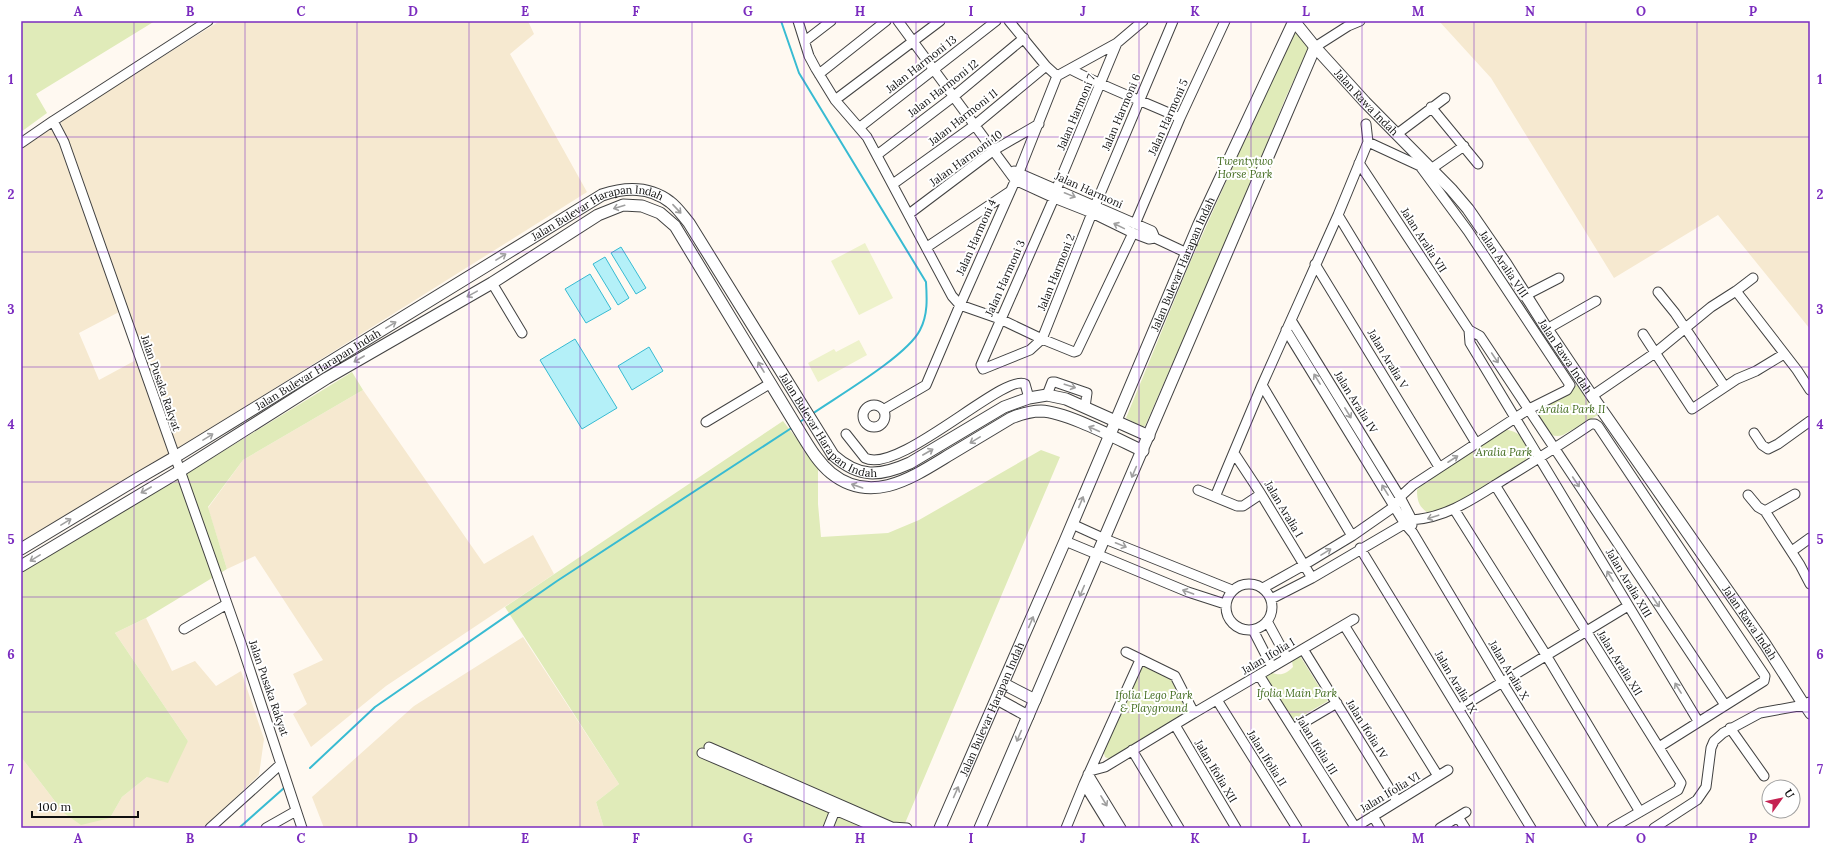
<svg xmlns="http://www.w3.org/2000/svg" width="1831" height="849" font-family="Lora,serif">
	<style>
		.farmland { fill: #f6e9d0 }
		.green { fill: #e0ebb9 }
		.pitch { fill: #eef2cb }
		.water { fill: #b4f0f8; stroke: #38bbd2 }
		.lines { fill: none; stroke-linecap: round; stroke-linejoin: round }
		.stream { stroke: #38bbd2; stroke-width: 2 }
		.minor-casing { stroke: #424242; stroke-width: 11 }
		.tertiary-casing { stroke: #424242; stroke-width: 13 }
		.minor { stroke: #fff; stroke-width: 9 }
		.tertiary { stroke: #fff; stroke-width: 11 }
		.oneway { stroke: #9f9f9f }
		.grid { fill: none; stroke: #7b2cbf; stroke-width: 1; stroke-opacity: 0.55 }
		.labels { text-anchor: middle; stroke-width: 4; stroke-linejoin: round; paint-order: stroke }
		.street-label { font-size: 11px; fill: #0f0f0f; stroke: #fff }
		.park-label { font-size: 11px; font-style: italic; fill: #406a1c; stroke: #fff }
		.neatline { fill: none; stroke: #7b2cbf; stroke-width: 1.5 }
		.grid-label { font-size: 13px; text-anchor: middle; font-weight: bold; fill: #7b2cbf }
	</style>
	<rect width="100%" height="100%" fill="#fff9f1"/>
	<path class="farmland" d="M220,21H528L534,34L510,54L587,192L178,449L61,123L64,118Z
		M1439,21H1810V329L1718,215L1614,278L1491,78Z
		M49,130L54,131L60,146L119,312L79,333L99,380L136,360L170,454L21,542V148Z
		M363,390L484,564L533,535L554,574L386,686L311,747L293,714L307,704L293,674L323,660L255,556L227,569L208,508L243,460Z
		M146,618L172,671L195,661L216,686L241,671L264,739L259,775L204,828H21V757L64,813L110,818L122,797L147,777L188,741L115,633Z
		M523,637L619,784L596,802L604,828H324L312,797L414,706Z"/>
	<path class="green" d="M21,21H155L36,94L47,113L21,132Z
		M1297,30L1310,45L1285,99L1255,175L1145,426L1142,427L1126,418L1189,265L1293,31Z
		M352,372L363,390L243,460L208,507L227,569L146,618L115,633L188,741L168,783L147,777L122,797L110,818L81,825L64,813L21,757V558L186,474Z
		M1577,385L1598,415L1563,435C1550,440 1543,427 1537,417L1540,409Z
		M783,421L818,466V504L821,537L888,533L919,520L1041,450L1060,457L903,828H604L596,802L619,784L505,607Z
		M1504,429C1522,432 1537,445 1523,464L1446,512L1431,515C1420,508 1417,503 1417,490L1423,483Z
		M1300,656L1328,701L1290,723L1262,677L1270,672C1280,676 1285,675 1293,667L1292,661Z
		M1143,664L1169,676L1189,710L1138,743L1109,759L1105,757L1103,750Z"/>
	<path class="pitch" d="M865,243L893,298L859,315L831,261Z
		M859,340L867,355L818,382L808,363L834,349L836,352Z"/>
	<path class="water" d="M621,247L646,288L636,294L611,253Z
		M605,257L629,298L618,305L593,264Z
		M590,274L611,309L586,323L565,289Z
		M575,339L617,408L582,429L540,360Z
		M649,347L663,371L632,390L618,366Z"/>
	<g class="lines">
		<path class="stream" d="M781,21L799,73L926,282C927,298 928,315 920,330C907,356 838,396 812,414
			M798,423L806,418
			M310,768L375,707L557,581L793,427
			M239,828L284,788"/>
		<g class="minor-casing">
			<path id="minor" d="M208,21L53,121L64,142L242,646L302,828
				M798,21L809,56L816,69L835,100L867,137L952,296L960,305L1000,319L1042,339L1074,352L1077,351L1133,233
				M898,21L1015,180
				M1009,21L1046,66L1057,76
				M805,41L831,21
				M1315,47L1348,26L1360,21
				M1070,69C1106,88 1143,101 1180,118
				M819,74L886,21
				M1057,76L1117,43L1143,21
				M835,100L940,21
				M1431,107L1478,164
				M860,127L996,21
				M1397,134L1445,98
				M21,143L53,121
				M877,155L953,97L1024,38
				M1359,163L1469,330L1470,343L1698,721
				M1431,169L1464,146
				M1014,171L1152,231L1155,238
				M1015,180L1054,198L1092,213L1133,233L1149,239L1155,238L1187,253
				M893,184L975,125L1046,66
				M1056,190L1117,43
				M1054,198L981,365L983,369L1030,350L1042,339L1092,213L1173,21
				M909,214L994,150L1039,124
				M1338,215L1476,443
				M1135,224L1180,118L1225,21
				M927,247L1009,192
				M1315,264L1439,467
				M492,283L522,333
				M1736,291L1797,370L1810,390
				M1658,292L1675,313L1725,387
				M1526,295L1559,278
				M1291,320L1400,497L1410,516L1412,525
				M1547,329L1596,301
				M1286,330L1405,524L1413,533L1502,682L1593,828
				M1469,330L1480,336L1725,705
				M1643,334L1692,409L1737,379L1756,371L1784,354
				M1262,385L1352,536
				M1047,395L1052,382H1055L1087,393L1085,407
				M1592,396L1655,353L1711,307L1736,291L1753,278
				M863 416a11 11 0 1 1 22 0a11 11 0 1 1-22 0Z
				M883,410L926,385L960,305L1019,172L1057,76
				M706,422L771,383
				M1754,433L1762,445L1768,449L1778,444L1810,421
				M846,434L865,458C899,475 1005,372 1025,384L1029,398
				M1234,453L1261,494L1312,578
				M1495,485L1681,783L1678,790L1612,828
				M1198,490L1237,506H1243L1261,494
				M1748,495L1758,507L1765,511L1795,494
				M1215,497L1262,385L1338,215L1368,142L1366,124
				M1454,509L1546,655L1640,812
				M1765,511L1800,565L1810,584
				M1072,524L1105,539L1232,590
				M1065,541L1188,592L1225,604
				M1360,548L1531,828
				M1792,551L1810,538
				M1226 607a23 23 0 1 1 46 0a23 23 0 1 1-46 0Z
				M1263,588L1304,565L1352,536L1395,506L1400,497L1413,485L1529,409L1567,390L1570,385L1468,231L1420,166L1368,142
				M1271,599L1312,578L1411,520C1450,518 1481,493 1513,474C1539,458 1565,442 1591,424H1595L1598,426L1765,676L1764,681L1659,747
				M1267,621L1287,658
				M1344,625L1438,776
				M184,629L227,604
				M1253,630L1272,667
				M1303,649L1397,801
				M1259,675L1355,827
				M1217,700L1297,828
				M1458,709L1628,606
				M1194,713L1354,619
				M1175,725L1236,828
				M1730,728L1764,776
				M1293,729L1337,703
				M709,747L892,827L907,828
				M1132,750L1179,828
				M702,753L877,828
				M1090,771L1105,767L1194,713L1175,676L1126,652
				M1088,774L1121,828
				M1084,784L1111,828
				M1373,816L1380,828
				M1458,817L1465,828
				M210,828L281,764
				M266,828L296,811
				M828,828L837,805
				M1066,828L1084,784L1140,660
				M1354,828L1448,770
				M1440,828L1466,812
				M1654,828L1697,800L1706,787L1711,748L1714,741L1723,733L1760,713L1804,705L1810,714"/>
		</g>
		<g class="tertiary-casing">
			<g id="tertiary">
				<path id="s1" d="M1294,21L1315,47L1365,102L1451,189L1468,209L1506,264L1547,329L1592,396L1765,644L1804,705L1810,703"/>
				<path id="s2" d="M21,549L137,479L175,457L602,195C626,187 649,186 670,202C677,207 683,216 689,223L833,455C859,478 879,477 910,463L1004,407L1029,398L1047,395L1066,399L1149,436"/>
				<path d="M21,566L180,471L327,378L492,283L598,215L623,205L642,206L660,213L675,226L803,437C811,450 819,463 831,473C872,506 913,477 951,454C971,442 991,430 1011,418C1021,414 1030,411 1041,411C1067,412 1117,439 1143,451"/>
				<path d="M1004,684L1035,700"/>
				<path d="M997,699L1028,716"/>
				<path id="s3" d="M940,828L1065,541L1199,224L1294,21"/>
				<path d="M980,828L1315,47"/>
			</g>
		</g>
		<use href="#minor" class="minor"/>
		<use href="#tertiary" class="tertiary"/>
	</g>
	<defs><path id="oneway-shaft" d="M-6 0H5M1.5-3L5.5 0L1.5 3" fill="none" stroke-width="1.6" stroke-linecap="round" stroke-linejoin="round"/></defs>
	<g class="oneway">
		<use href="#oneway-shaft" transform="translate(1070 195) rotate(22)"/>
		<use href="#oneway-shaft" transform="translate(619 207) rotate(163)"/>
		<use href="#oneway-shaft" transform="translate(677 209) rotate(47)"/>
		<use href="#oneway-shaft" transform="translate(1119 226) rotate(-154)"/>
		<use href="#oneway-shaft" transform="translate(501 257) rotate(-32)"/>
		<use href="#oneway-shaft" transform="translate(472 294) rotate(151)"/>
		<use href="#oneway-shaft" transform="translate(391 325) rotate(-31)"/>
		<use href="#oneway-shaft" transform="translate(1495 358) rotate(56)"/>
		<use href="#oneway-shaft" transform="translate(359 359) rotate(150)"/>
		<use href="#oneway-shaft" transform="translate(761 367) rotate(-121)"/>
		<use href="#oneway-shaft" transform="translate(1317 379) rotate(-122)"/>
		<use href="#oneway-shaft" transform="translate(1070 386) rotate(18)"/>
		<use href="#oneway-shaft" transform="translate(1348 413) rotate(58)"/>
		<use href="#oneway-shaft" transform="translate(1094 429) rotate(-156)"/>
		<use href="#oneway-shaft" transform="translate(208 437) rotate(-32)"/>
		<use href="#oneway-shaft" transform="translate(975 440) rotate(149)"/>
		<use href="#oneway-shaft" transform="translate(928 452) rotate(-30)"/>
		<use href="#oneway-shaft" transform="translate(1453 459) rotate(-33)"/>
		<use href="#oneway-shaft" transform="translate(1134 472) rotate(113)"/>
		<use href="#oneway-shaft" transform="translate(1576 482) rotate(56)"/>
		<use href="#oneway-shaft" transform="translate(857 486) rotate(-161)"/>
		<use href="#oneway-shaft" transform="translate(146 490) rotate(150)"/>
		<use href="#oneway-shaft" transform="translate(1385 490) rotate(-122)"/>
		<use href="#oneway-shaft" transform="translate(1081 502) rotate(-67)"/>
		<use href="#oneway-shaft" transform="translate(1433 517) rotate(162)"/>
		<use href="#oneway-shaft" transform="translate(66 522) rotate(-31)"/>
		<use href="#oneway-shaft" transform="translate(1121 545) rotate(22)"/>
		<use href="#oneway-shaft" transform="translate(1326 552) rotate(-32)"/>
		<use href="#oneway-shaft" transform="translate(35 558) rotate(149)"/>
		<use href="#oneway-shaft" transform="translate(1610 576) rotate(-121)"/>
		<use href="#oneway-shaft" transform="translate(1082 591) rotate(113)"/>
		<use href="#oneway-shaft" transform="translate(1188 592) rotate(-160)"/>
		<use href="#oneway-shaft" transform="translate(1656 602) rotate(56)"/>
		<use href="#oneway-shaft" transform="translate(1031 622) rotate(-67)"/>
		<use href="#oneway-shaft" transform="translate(1678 688) rotate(-122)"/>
		<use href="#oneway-shaft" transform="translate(1019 736) rotate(113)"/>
		<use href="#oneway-shaft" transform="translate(956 792) rotate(-66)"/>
		<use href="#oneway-shaft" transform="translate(1104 801) rotate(59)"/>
	</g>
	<path class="grid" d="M134,21V828M245,21V828M357,21V828M469,21V828M580,21V828M692,21V828M804,21V828M916,21V828M1027,21V828M1139,21V828M1251,21V828M1362,21V828M1474,21V828M1586,21V828M1697,21V828M21,137H1810M21,252H1810M21,367H1810M21,482H1810M21,597H1810M21,712H1810"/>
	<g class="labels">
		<g class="street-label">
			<text transform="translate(921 64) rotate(-38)" y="4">Jalan Harmoni 13</text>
			<text transform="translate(943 88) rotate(-38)" y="4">Jalan Harmoni 12</text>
			<text dy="4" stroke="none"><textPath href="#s1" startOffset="109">Jalan Rawa Indah</textPath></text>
			<text transform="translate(1076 112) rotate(-67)" y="4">Jalan Harmoni 7</text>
			<text transform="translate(1121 112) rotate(-67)" y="4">Jalan Harmoni 6</text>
			<text transform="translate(963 117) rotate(-38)" y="4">Jalan Harmoni 11</text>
			<text transform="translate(1168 117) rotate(-66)" y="4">Jalan Harmoni 5</text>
			<text transform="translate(966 158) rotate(-36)" y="4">Jalan Harmoni 10</text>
			<text transform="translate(1089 190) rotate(24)" y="4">Jalan Harmoni</text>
			<text dy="4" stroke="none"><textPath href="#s2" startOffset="671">Jalan Bulevar Harapan Indah</textPath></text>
			<text transform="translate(976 237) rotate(-66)" y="4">Jalan Harmoni 4</text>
			<text transform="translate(1424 240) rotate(57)" y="4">Jalan Aralia VII</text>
			<text dy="4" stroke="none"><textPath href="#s3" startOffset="614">Jalan Bulevar Harapan Indah</textPath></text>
			<text transform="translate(1504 264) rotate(56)" y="4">Jalan Aralia VIII</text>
			<text transform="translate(1056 272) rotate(-68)" y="4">Jalan Harmoni 2</text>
			<text transform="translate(1005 278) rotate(-66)" y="4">Jalan Harmoni 3</text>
			<text dy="4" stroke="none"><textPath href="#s1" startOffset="433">Jalan Rawa Indah</textPath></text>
			<text transform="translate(1388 359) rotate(59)" y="4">Jalan Aralia V</text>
			<text dy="4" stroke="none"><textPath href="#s2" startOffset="347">Jalan Bulevar Harapan Indah</textPath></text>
			<text transform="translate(161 383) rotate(71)" y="4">Jalan Pusaka Rakyat</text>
			<text transform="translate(1356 402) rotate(58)" y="4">Jalan Aralia IV</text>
			<text dy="4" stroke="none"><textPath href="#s2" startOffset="1030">Jalan Bulevar Harapan Indah</textPath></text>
			<text transform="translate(1284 509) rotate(59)" y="4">Jalan Aralia I</text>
			<text transform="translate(1629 583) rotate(59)" y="4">Jalan Aralia XIII</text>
			<text dy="4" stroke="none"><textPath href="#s1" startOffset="757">Jalan Rawa Indah</textPath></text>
			<text transform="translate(1268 656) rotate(-31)" y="4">Jalan Ifolia I</text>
			<text transform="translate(1620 663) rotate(58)" y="4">Jalan Aralia XII</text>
			<text transform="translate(1509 670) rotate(59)" y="4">Jalan Aralia X</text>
			<text transform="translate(1456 682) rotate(59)" y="4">Jalan Aralia IX</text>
			<text transform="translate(269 688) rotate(71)" y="4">Jalan Pusaka Rakyat</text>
			<text dy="4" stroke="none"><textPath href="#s3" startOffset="130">Jalan Bulevar Harapan Indah</textPath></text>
			<text transform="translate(1367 729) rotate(58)" y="4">Jalan Ifolia IV</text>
			<text transform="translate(1317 745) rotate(58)" y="4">Jalan Ifolia III</text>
			<text transform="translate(1267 758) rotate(58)" y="4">Jalan Ifolia II</text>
			<text transform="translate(1216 771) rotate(59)" y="4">Jalan Ifolia XII</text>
			<text transform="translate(1390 792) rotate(-31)" y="4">Jalan Ifolia VI</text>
		</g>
		<g class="park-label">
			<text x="1245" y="165">Twentytwo<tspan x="1245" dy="13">Horse Park</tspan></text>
			<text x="1572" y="413">Aralia Park II</text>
			<text x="1504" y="456">Aralia Park</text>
			<text x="1297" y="697">Ifolia Main Park</text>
			<text x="1154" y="699">Ifolia Lego Park<tspan x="1154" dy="13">&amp; Playground</tspan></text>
		</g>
	</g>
	<rect width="1831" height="849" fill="none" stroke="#ffffff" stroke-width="44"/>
	<g transform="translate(1781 799) rotate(57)"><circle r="19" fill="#ffffff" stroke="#9f9f9f"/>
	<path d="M0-3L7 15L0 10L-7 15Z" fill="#c52252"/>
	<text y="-6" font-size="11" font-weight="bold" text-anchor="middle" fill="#0f0f0f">U</text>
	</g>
	<path d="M32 811v6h106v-6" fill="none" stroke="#0f0f0f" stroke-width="2"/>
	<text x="38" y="811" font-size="12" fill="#0f0f0f" stroke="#ffffff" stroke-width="3" paint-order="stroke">100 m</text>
	<rect x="22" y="22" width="1787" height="805" class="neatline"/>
	<g class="grid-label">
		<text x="78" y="16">A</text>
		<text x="190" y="16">B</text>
		<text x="301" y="16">C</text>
		<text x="413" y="16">D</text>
		<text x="525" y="16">E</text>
		<text x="636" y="16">F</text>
		<text x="748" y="16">G</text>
		<text x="860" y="16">H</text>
		<text x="971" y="16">I</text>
		<text x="1083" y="16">J</text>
		<text x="1195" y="16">K</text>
		<text x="1306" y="16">L</text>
		<text x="1418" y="16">M</text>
		<text x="1530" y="16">N</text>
		<text x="1641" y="16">O</text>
		<text x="1753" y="16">P</text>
		<text x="11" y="84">1</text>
		<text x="1820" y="84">1</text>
		<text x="11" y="199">2</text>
		<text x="1820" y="199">2</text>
		<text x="11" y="314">3</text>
		<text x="1820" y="314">3</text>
		<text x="11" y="429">4</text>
		<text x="1820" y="429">4</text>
		<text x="11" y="544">5</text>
		<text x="1820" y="544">5</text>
		<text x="11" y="659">6</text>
		<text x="1820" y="659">6</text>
		<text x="11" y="774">7</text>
		<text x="1820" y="774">7</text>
		<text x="78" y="843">A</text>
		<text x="190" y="843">B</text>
		<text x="301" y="843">C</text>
		<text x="413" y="843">D</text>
		<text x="525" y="843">E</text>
		<text x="636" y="843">F</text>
		<text x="748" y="843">G</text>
		<text x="860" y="843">H</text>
		<text x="971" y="843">I</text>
		<text x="1083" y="843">J</text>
		<text x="1195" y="843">K</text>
		<text x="1306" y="843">L</text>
		<text x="1418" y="843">M</text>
		<text x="1530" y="843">N</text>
		<text x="1641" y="843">O</text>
		<text x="1753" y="843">P</text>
	</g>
</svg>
